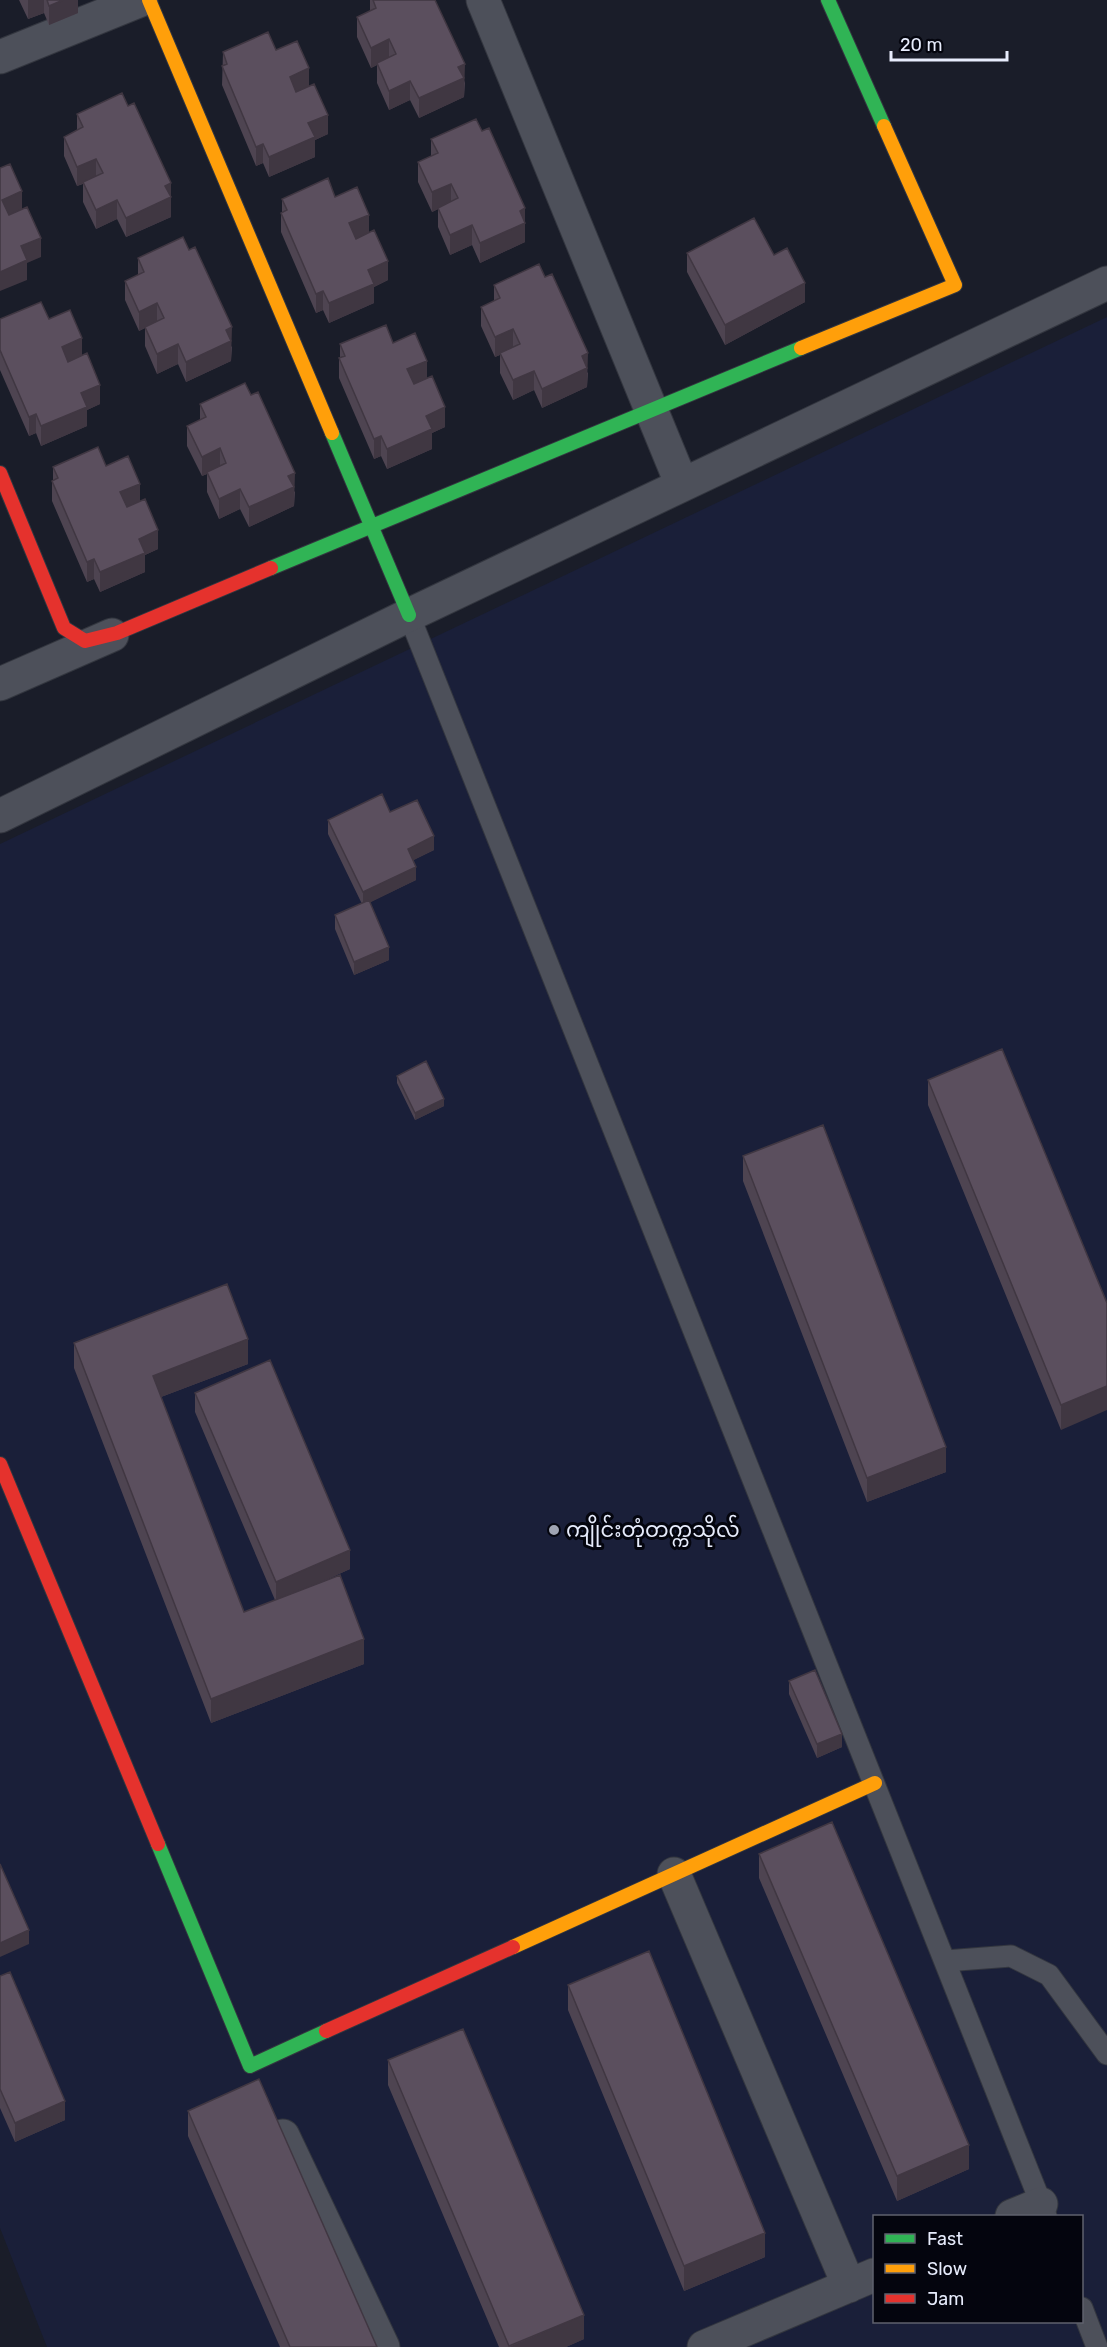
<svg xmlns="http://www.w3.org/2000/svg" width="1107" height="2347" font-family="Rubik,'Noto Sans Myanmar',sans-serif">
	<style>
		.built { fill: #1a1f39; fill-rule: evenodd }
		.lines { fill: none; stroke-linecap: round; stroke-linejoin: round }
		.lane-casing { stroke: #33363f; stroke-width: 23 }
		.street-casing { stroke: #33363f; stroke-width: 35 }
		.fast-casing { stroke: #33363f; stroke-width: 16 }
		.slow-casing { stroke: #33363f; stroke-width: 16 }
		.jam-casing { stroke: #33363f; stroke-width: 16 }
		.lane { stroke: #4d505a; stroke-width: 21 }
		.street { stroke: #4d505a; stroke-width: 33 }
		.fast { stroke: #30b455; stroke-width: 14 }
		.slow { stroke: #ff9f0a; stroke-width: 14 }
		.jam { stroke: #e5322d; stroke-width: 14 }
		.wall { fill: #4e4451 }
		.shaded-wall { fill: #403742 }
		.building { fill: #5b4f5e; stroke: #403742; stroke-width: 1.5 }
		.poi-dot { fill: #9fa4b2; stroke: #04050e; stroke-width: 2 }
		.labels { text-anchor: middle; stroke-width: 6; stroke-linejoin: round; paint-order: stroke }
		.poi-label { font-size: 21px; fill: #e7ecfc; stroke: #04050e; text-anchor: start }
	</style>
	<rect width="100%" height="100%" fill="#1a1d29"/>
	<path class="built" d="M1107,317V2347H47L0,2228V844ZM874,2216H1082V2322H874Z"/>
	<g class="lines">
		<g class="lane-casing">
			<path id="lane" d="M409,615L1046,2216
				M945,1961L1011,1956L1049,1975L1107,2054
				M1082,2308L1097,2347"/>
		</g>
		<g class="street-casing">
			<path id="street" d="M483,0L682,485
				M0,57L141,0
				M0,684L112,635
				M0,816L409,615L1107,283
				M674,1874L849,2286
				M283,2136L383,2347
				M1012,2216L1041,2204
				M704,2347L874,2275"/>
		</g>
		<g class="fast-casing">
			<path id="fast" d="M828,0L884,126
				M332,433L409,615
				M271,568L801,348
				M158,1844L250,2066L326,2031"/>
		</g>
		<g class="slow-casing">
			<path id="slow" d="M149,0L332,433
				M801,348L955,285L884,126
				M513,1947L875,1783"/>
		</g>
		<g class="jam-casing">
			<path id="jam" d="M0,473L64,628L85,641L117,633L271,568
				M0,1464L158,1844
				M326,2031L513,1947"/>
		</g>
		<use href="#lane" class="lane"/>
		<use href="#street" class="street"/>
		<use href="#fast" class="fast"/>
		<use href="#slow" class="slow"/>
		<use href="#jam" class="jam"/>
	</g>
	<path class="wall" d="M19,0H78V13L49,25L44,13L28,19Z
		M370,0H435L465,83L464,97L419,118L410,100L389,110L377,83V65L371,68L357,37V17L370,11Z
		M276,50L309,86L328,134L315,140V157L269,177L263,163L256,166L222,85L223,52Z
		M77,114L171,202V217L126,237L117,219L96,229L83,202V184L77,186L64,156V137L77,130Z
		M431,139L525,228V242L480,263L472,245L450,255L438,227V209L432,212L418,182V162L431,156Z
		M335,197L369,233L388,280L374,287V303L329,323L323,310L316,313L281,232V213L282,212V199Z
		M687,253L774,255L805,302L725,345L687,272Z
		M138,258L232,347L231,361L186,382L178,364L157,374L145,346V328L139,331L125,300V281L138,275Z
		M494,285L588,373L587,387L542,408L534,390L513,400L500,373V355L495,357L481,326V307L494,301Z
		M0,319H49L82,356L100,404L87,410V426L41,446L36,433L29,436L0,370Z
		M393,343L427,378L445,427L432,433V449L387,469L381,456L374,459L339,378V358H340V344Z
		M200,404L295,492L294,506L249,527L240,509L219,519L207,492V474L202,476L187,446V426L200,420Z
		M106,466L140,501L158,549L145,555V572L100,592L94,579L87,582L52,501V481H53V467Z
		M390,812L434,850L413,860L416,880L370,902L389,960L354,975L335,929V915L362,904L328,834V820Z
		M397,1076L444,1106L415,1120L397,1083Z
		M928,1080L1107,1303L1061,1430L928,1105Z
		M743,1156L946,1472L867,1502L743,1181Z
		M74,1343L248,1364L161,1397L244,1612L275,1600L195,1412V1393L350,1569L315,1585L364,1664L211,1723L74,1368Z
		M789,1681L842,1747L817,1758L789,1694Z
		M759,1854L969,2169L897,2201L759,1878Z
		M0,1976L65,2120L15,2142L0,2108Z
		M568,1985L765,2257L684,2291L568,2010Z
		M388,2060L584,2339L566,2347H499L388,2085Z
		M188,2111L377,2347H280L188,2136Z"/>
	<path class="shaded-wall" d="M28,0H44V13L28,19Z
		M63,0H78V13L49,25V6Z
		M389,39V59L371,68V48Z
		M465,64L464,97L419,118V98L458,67Z
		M309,68V88L290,97V77Z
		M410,81V100L389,110V91Z
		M328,115V134L315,140V157L269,177V157L308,123Z
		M263,144V163L256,166V147Z
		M96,159V178L77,186V167Z
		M171,183V217L126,237V218L165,186Z
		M451,184V203L432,212V192Z
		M22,191V211L2,219V200Z
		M117,200V219L96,229V210Z
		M525,208V242L480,263V243L520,211Z
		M369,215V235L349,243V223Z
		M472,225V245L450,255V235Z
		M41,238V257L27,263V280L0,291V272L21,246Z
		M388,261V280L374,287V303L329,323V303L368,270Z
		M805,283V302L725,345V325Z
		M323,291V310L316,313V294Z
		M157,303V322L139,331V312Z
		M232,327L231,361L186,382V362L226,330Z
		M513,329V349L495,357V337Z
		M82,338V358L62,366V347Z
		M178,344V364L157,374V354Z
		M588,353L587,387L542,408V389L582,356Z
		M427,361V380L407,389V369Z
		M534,371V390L513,400V380Z
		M100,385V404L87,410V426L41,446V426L81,393Z
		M445,407V427L432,433V449L387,469V449L426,416Z
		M36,414V433L29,436V417Z
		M381,436V456L374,459V439Z
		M220,448V468L207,472V474L202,476V457Z
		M295,473L294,506L249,527V507L288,476Z
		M140,484V503L120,512V492Z
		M240,489V509L219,519V499Z
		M158,530V549L145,555V572L100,592V572L139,539Z
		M94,559V579L87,582V562Z
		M434,836V850L408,863V849Z
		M416,867V880L363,906V892Z
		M389,947V960L354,975V962Z
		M444,1099V1106L415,1120V1113Z
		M248,1339V1364L153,1400V1376Z
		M1107,1386V1410L1061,1430V1405Z
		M946,1447V1472L867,1502V1478Z
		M350,1550V1569L276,1602V1582Z
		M364,1639V1664L211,1723V1699Z
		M842,1734V1747L817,1758V1744Z
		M29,1930V1944L0,1957V1943Z
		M65,2101V2120L15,2142V2123Z
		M969,2145V2169L897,2201V2176Z
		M765,2233V2257L684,2291V2266Z
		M584,2315V2339L566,2347H509Z"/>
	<path class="building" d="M47,0H63L49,6Z
		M373,0H435L465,64L458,67L464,78L419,98L410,81L389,91L377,63L396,54L389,39L371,48L357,17L376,8Z
		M268,32L276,50L297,41L309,68L290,77L296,92L314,84L328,115L308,123L315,137L269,157L263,144L256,147L222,66L227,64L223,52Z
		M122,93L128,106L134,103L171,183L165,186L171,197L126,218L117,200L96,210L83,182L103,173L96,159L77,167L64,137L83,127L77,114Z
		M476,119L482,131L489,128L525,208L520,211L525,223L480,243L472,225L450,235L438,208L458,198L451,184L432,192L418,162L438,153L431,139Z
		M10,164L22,191L2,200L9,215L27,207L41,238L21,246L27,260L0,272V168Z
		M328,178L335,197L357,187L369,215L349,223L356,239L374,230L388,261L368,270L374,284L329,303L323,291L316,294L281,213L287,210L282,199Z
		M754,218L774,255L787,248L805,283L725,325L687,253Z
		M183,237L189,250L195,247L232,327L226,330L231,341L186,362L178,344L157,354L145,327L164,318L157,303L139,312L125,281L144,272L138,258Z
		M539,264L545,277L552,274L588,353L582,356L587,368L542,389L534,371L513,380L500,353L520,344L513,329L495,337L481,307L500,298L494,285Z
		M41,302L49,319L70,310L82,338L62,347L68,362L87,353L100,385L81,393L87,407L41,426L36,414L29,417L0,350V319Z
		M386,325L393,343L415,333L427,361L407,369L414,384L432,376L445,407L426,416L432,429L387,449L381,436L374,439L339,358L345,356L340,344Z
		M245,383L251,395L258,392L295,473L288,476L294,487L249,507L240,489L219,499L207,472L226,463L220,448L202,457L187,426L206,417L200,404Z
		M98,447L106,466L128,456L140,484L120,492L127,507L145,499L158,530L139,539L145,553L100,572L94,559L87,562L52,481L58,478L53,467Z
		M382,794L390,812L417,800L434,836L408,849L416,867L363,892L328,820Z
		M369,900L389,947L354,962L335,915Z
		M1002,1049L1107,1303V1386L1061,1405L928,1080Z
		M426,1061L444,1099L415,1113L397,1076Z
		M823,1125L946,1447L867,1478L743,1156Z
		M227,1284L248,1339L153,1376L244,1612L340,1575L364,1639L211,1699L74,1343Z
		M270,1360L350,1550L276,1582L195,1393Z
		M815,1670L842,1734L817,1744L789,1681Z
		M832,1822L969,2145L897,2176L759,1854Z
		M0,1864L29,1930L0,1943Z
		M649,1951L765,2233L684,2266L568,1985Z
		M10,1972L65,2101L15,2123L0,2089V1976Z
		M463,2029L584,2315L509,2346L388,2060Z
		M259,2079L377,2347H290L188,2111Z"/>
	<circle class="poi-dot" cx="554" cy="1530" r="6"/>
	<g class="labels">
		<g class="poi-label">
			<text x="566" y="1537">ကျိုင်းတုံတက္ကသိုလ်</text>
		</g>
	</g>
	<rect x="873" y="2215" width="210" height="108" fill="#04050e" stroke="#5f616d" stroke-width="1.5"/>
	<rect x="885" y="2234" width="30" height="9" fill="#30b455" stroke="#5f616d" stroke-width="1.5"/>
	<text x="927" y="2245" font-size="18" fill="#e7ecfc">Fast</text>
	<rect x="885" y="2264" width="30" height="9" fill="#ff9f0a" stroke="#5f616d" stroke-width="1.5"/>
	<text x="927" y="2275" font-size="18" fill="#e7ecfc">Slow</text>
	<rect x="885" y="2294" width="30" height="9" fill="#e5322d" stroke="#5f616d" stroke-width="1.5"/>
	<text x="927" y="2305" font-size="18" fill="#e7ecfc">Jam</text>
	<path d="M891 51v9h116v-9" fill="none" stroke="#e7ecfc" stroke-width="3"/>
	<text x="900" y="51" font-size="18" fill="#e7ecfc" stroke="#04050e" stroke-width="4.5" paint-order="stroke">20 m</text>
</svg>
